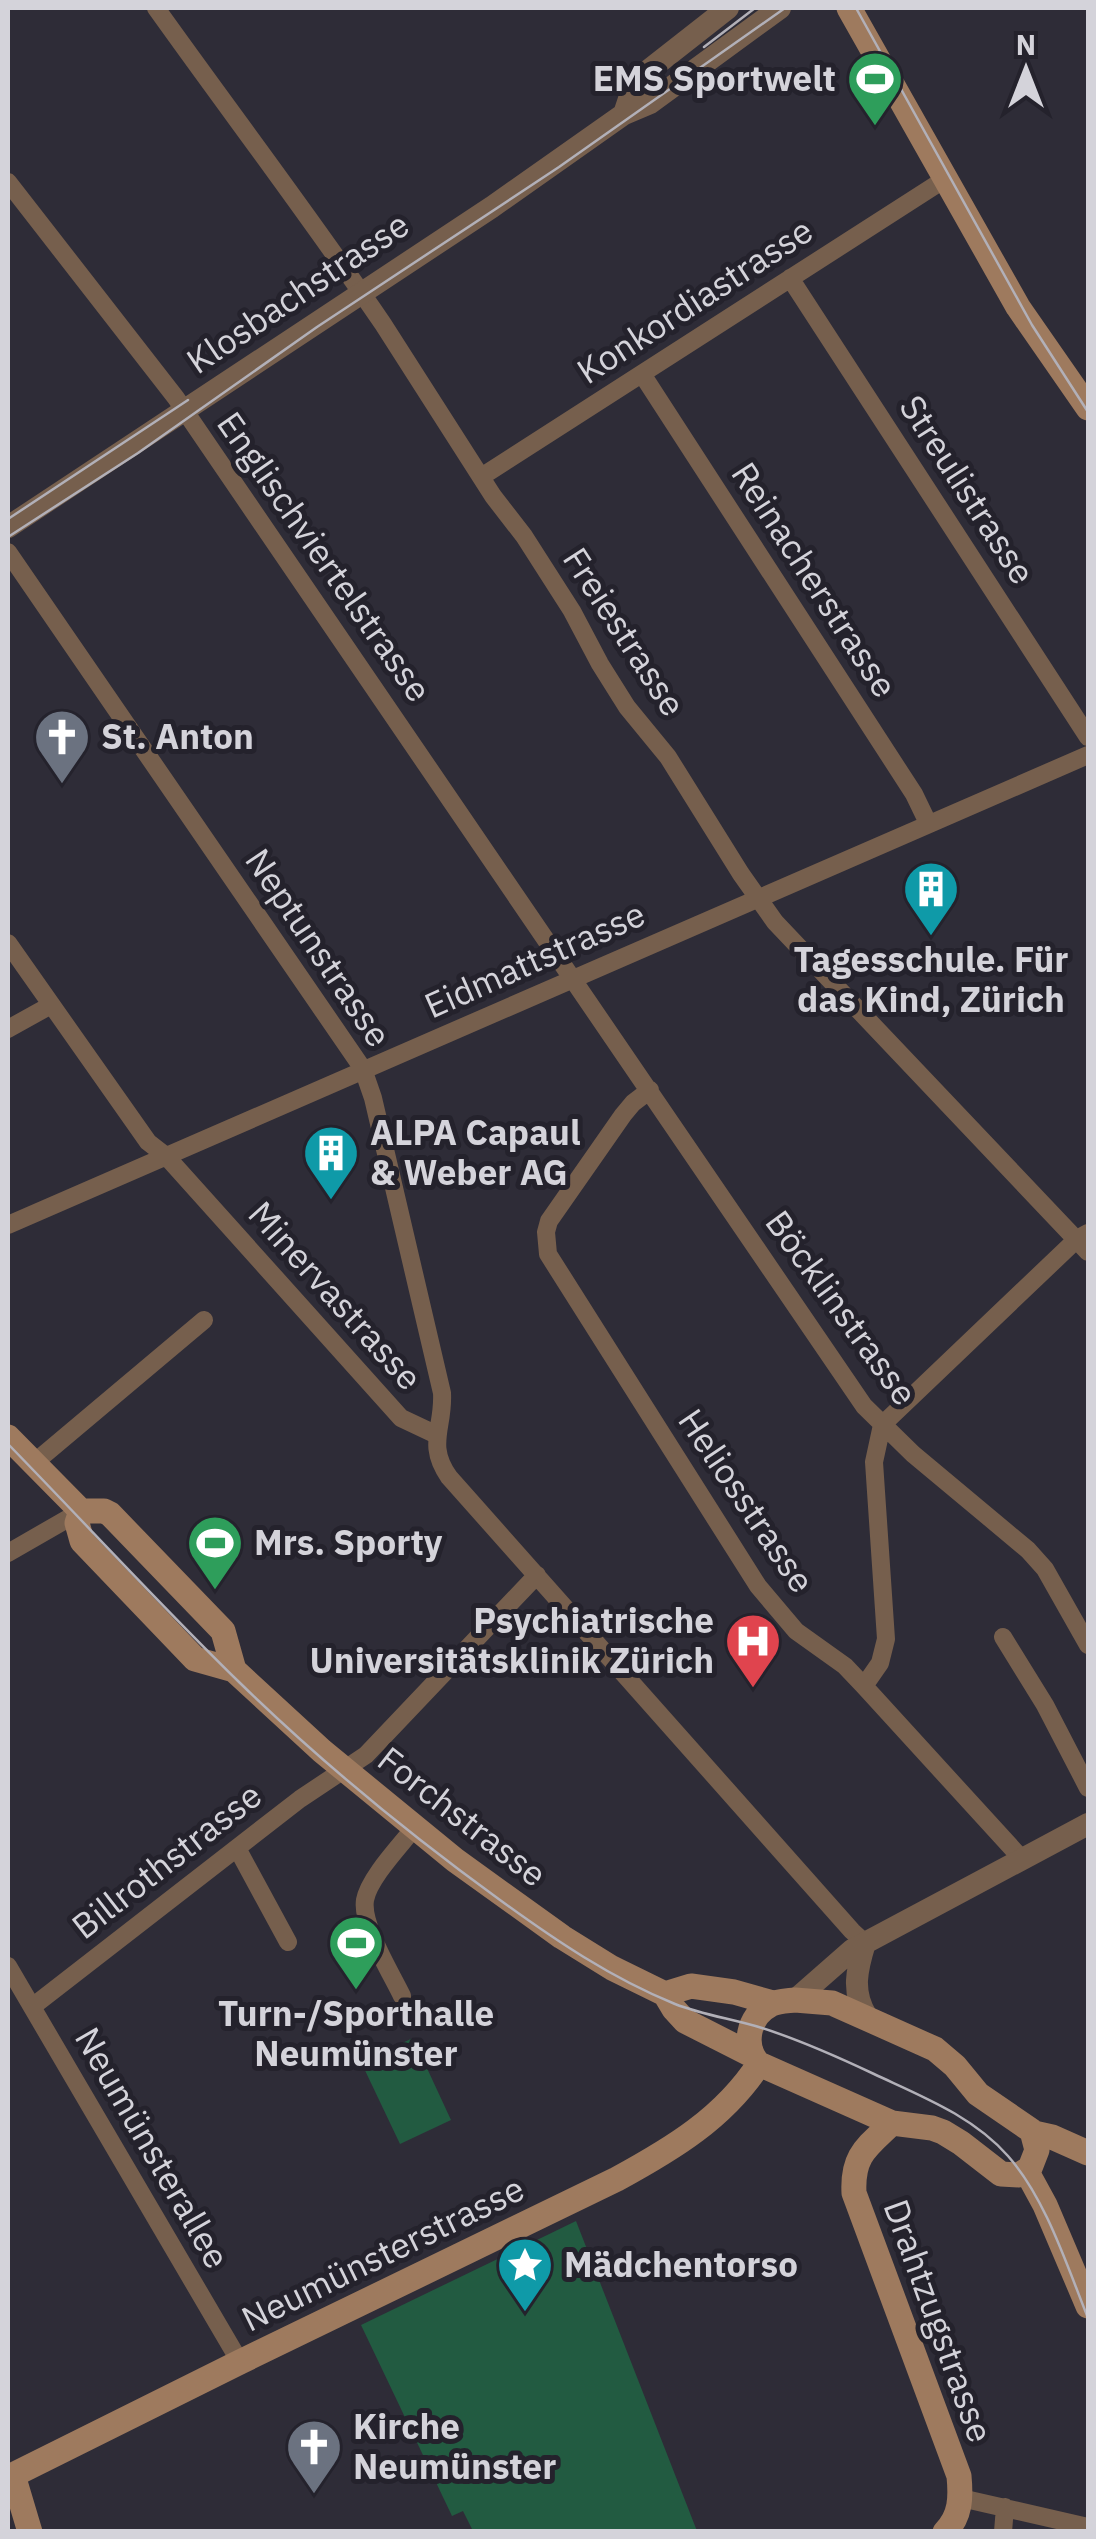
<svg xmlns="http://www.w3.org/2000/svg" width="1096" height="2539" font-family="'IBM Plex Sans',sans-serif">
	<style>
		.green { fill: #225b41 }
		.lines { fill: none; stroke-linecap: round; stroke-linejoin: round }
		.minor { stroke: #765f4d; stroke-width: 18 }
		.tertiary { stroke: #765f4d; stroke-width: 22 }
		.secondary { stroke: #9e7a5e; stroke-width: 25 }
		.tram { stroke: #b2b0b8; stroke-width: 2.5 }
		.labels { text-anchor: middle; stroke-width: 10; stroke-linejoin: round; paint-order: stroke }
		.poi-label { font-size: 35px; font-weight: bold; fill: #d4d3da; stroke: #24222c; text-anchor: start }
		.street-label { font-size: 35px; fill: #d4d3da; stroke: #24222c }
	</style>
	<rect width="100%" height="100%" fill="#2e2c37"/>
	<path class="green" d="M413,2038L451,2120L400,2144L361,2062Z
		M576,2221L697,2531H473L463,2511L452,2516L361,2325Z"/>
	<g class="lines">
		<path class="minor" d="M156,8C231,113 310,217 383,324L493,496L524,536L572,611L600,664L627,707L668,757L741,874L775,922L1088,1252
			M8,182L176,398L864,1406L913,1454L1028,1550L1045,1569L1088,1645
			M790,278L1088,737
			M642,374L914,794L928,823
			M481,477L945,179
			M8,552L363,1069L373,1098L442,1393C444,1428 426,1444 449,1477L852,1931L865,1943
			M8,943L148,1142L166,1156L401,1418L437,1435
			M8,1029L51,1005
			M650,1090L633,1103L623,1115L549,1221L546,1232L548,1254L758,1586L796,1631L845,1666L864,1686L1021,1858
			M8,1225L1088,755
			M34,1463L204,1320
			M8,1553L81,1511
			M1003,1637L1045,1705L1088,1788
			M864,1686L880,1663L886,1639L874,1462L882,1425L1077,1239L1088,1233
			M237,1848L288,1942
			M8,1966L240,2362
			M402,1996C391,1973 361,1925 365,1900C369,1878 400,1846 414,1828
			M32,2007L300,1799L366,1755L537,1575
			M961,2498L1088,2527
			M1003,2532L1005,2507"/>
		<path class="tertiary" d="M624,114L635,81L728,8
			M8,527L492,207L624,114L650,103L780,8
			M865,1943C857,1969 851,1992 867,2017
			M795,2000L852,1950L1088,1824"/>
		<path class="secondary" d="M849,8L1018,307L1088,408
			M8,1437L81,1511H104L110,1514L223,1631L234,1670
			M81,1511L77,1523L82,1541L195,1659L234,1670L322,1751L455,1860L562,1937L612,1968L665,1994L674,2009L685,2021L750,2054
			M665,1994L691,1986L734,1992L773,2003
			M795,2000L832,2003L935,2049L955,2066L978,2094L1032,2131L1037,2150L1030,2168L1019,2175L1001,2174L961,2143L943,2132L932,2128L892,2123L759,2064C742,2047 748,2016 770,2005C777,2001 787,2001 795,2000Z
			M892,2123C867,2147 852,2155 854,2193L959,2476C961,2497 961,2516 945,2532
			M1034,2133L1052,2137L1088,2153
			M1027,2172L1045,2205L1088,2306
			M30,2532L13,2475L240,2362L617,2179C672,2149 724,2118 759,2064"/>
		<path class="tram" d="M856,8L1032,325L1088,412
			M704,47L755,8
			M8,519L188,400
			M8,537L138,453L317,327L559,167L785,8
			M8,1444C85,1523 160,1605 239,1682C320,1761 409,1834 500,1900C555,1940 611,1978 675,2004C703,2015 733,2019 762,2028C800,2040 838,2057 874,2074C921,2096 973,2116 1008,2156C1046,2199 1067,2266 1088,2318"/>
	</g>
	<defs>
		<g id="stadium-pin" transform="scale(2.875)"><path d="M0 17L-7.5 6A9.5 9.5 0 1 1 7.5 6Z" fill="#2e9e5b" stroke="#24222c"/><path d="M0-5a6.5 5 0 1 0 0 10a6.5 5 0 1 0 0-10ZM-3.5-1.8h7v3.6h-7Z" fill="#fff"/></g>
		<g id="church-pin" transform="scale(2.875)"><path d="M0 17L-7.5 6A9.5 9.5 0 1 1 7.5 6Z" fill="#6b7280" stroke="#24222c"/><path d="M-1.2-6h2.4v3.5h3.3v2.4h-3.3V6h-2.4V-.1h-3.3v-2.4h3.3Z" fill="#fff"/></g>
		<g id="building-pin" transform="scale(2.875)"><path d="M0 17L-7.5 6A9.5 9.5 0 1 1 7.5 6Z" fill="#0f9aa8" stroke="#24222c"/><path d="M-4-6H4V6H1V3H-1V6H-4ZM-2.5-4.3h1.7v1.8h-1.7ZM.8-4.3h1.7v1.8H.8ZM-2.5-1h1.7V.8h-1.7ZM.8-1h1.7V.8H.8Z" fill="#fff"/></g>
		<g id="hospital-pin" transform="scale(2.875)"><path d="M0 17L-7.5 6A9.5 9.5 0 1 1 7.5 6Z" fill="#e0444e" stroke="#24222c"/><path d="M-5-5h3v3.5h4V-5h3V5h-3V1.5h-4V5h-3Z" fill="#fff"/></g>
		<g id="sight-pin" transform="scale(2.875)"><path d="M0 17L-7.5 6A9.5 9.5 0 1 1 7.5 6Z" fill="#0f9aa8" stroke="#24222c"/><path d="M0-6L1.8-2.2L6-1.7L2.9 1.2L3.7 5.4L0 3.3L-3.7 5.4L-2.9 1.2L-6-1.7L-1.8-2.2Z" fill="#fff"/></g>
	</defs>
	<g fill-rule="evenodd">
		<use href="#stadium-pin" x="875" y="79"/>
		<use href="#church-pin" x="62" y="737"/>
		<use href="#building-pin" x="931" y="889"/>
		<use href="#building-pin" x="331" y="1153"/>
		<use href="#stadium-pin" x="215" y="1543"/>
		<use href="#hospital-pin" x="753" y="1641"/>
		<use href="#stadium-pin" x="356" y="1943"/>
		<use href="#sight-pin" x="525" y="2265"/>
		<use href="#church-pin" x="314" y="2447"/>
	</g>
	<g class="labels">
		<g class="poi-label">
			<text x="836" y="91" text-anchor="end">EMS Sportwelt</text>
			<text x="101" y="749">St. Anton</text>
			<text x="931" y="972" text-anchor="middle">Tagesschule. Für<tspan x="931" dy="40">das Kind, Zürich</tspan></text>
			<text x="370" y="1145">ALPA Capaul<tspan x="370" dy="40">&amp; Weber AG</tspan></text>
			<text x="254" y="1555">Mrs. Sporty</text>
			<text x="714" y="1633" text-anchor="end">Psychiatrische<tspan x="714" dy="40">Universitätsklinik Zürich</tspan></text>
			<text x="356" y="2026" text-anchor="middle">Turn-/Sporthalle<tspan x="356" dy="40">Neumünster</tspan></text>
			<text x="564" y="2277">Mädchentorso</text>
			<text x="353" y="2439">Kirche<tspan x="353" dy="40">Neumünster</tspan></text>
		</g>
		<g class="street-label">
			<text transform="translate(298 293) rotate(-34)" y="12">Klosbachstrasse</text>
			<text transform="translate(695 301) rotate(-33)" y="12">Konkordiastrasse</text>
			<text transform="translate(967 490) rotate(57)" y="12">Streulistrasse</text>
			<text transform="translate(324 557) rotate(55)" y="12">Englischviertelstrasse</text>
			<text transform="translate(814 580) rotate(57)" y="12">Reinacherstrasse</text>
			<text transform="translate(624 632) rotate(57)" y="12">Freiestrasse</text>
			<text transform="translate(318 948) rotate(56)" y="12">Neptunstrasse</text>
			<text transform="translate(535 960) rotate(-24)" y="12">Eidmattstrasse</text>
			<text transform="translate(335 1296) rotate(48)" y="12">Minervastrasse</text>
			<text transform="translate(841 1308) rotate(54)" y="12">Böcklinstrasse</text>
			<text transform="translate(746 1501) rotate(56)" y="12">Heliosstrasse</text>
			<text transform="translate(462 1817) rotate(38)" y="12">Forchstrasse</text>
			<text transform="translate(167 1861) rotate(-38)" y="12">Billrothstrasse</text>
			<text transform="translate(152 2148) rotate(60)" y="12">Neumünsterallee</text>
			<text transform="translate(383 2254) rotate(-26)" y="12">Neumünsterstrasse</text>
			<text transform="translate(938 2321) rotate(70)" y="12">Drahtzugstrasse</text>
		</g>
	</g>
	<rect width="1096" height="2539" fill="none" stroke="#d4d3da" stroke-width="20"/>
	<g transform="translate(1026 70)" stroke="#24222c" stroke-width="8" paint-order="stroke">
	<path d="M0-8L18 38L0 25L-18 38Z" fill="#d4d3da"/>
	<text y="-15" font-size="28" font-weight="bold" text-anchor="middle" fill="#d4d3da">N</text>
	</g>
</svg>
